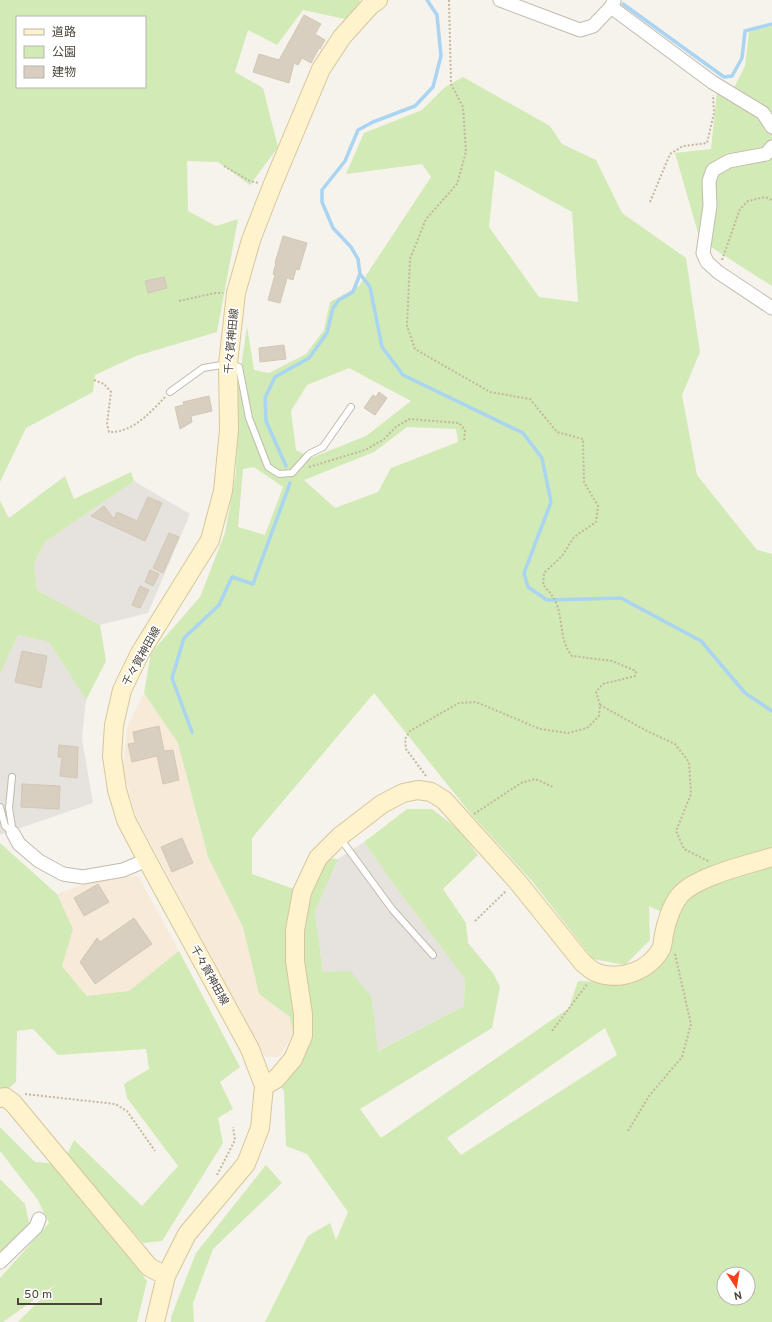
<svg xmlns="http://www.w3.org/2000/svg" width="772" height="1322" font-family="Overpass,'Noto Sans JP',sans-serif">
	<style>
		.commercial { fill: #f7ead8 }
		.industrial { fill: #e6e2dd }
		.green { fill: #d2eab5; fill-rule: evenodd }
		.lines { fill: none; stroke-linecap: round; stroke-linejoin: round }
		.stream { stroke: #a9d4f2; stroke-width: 3.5 }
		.building { fill: #d8cfc1; stroke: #d3c7b4 }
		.lane-casing { stroke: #c2bbae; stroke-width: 8 }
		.street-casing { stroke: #c2bbae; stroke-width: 15 }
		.secondary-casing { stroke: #d6c79b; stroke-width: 20 }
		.path { stroke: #c4b79f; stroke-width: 2; stroke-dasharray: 2 2; stroke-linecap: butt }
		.lane { stroke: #fff; stroke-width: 6 }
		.street { stroke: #fff; stroke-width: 13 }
		.secondary { stroke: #fff3cd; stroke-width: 18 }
		.labels { text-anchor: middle; stroke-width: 3.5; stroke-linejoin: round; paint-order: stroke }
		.street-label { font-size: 11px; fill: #4b4439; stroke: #fff }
	</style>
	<rect width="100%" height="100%" fill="#f6f3ec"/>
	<path class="commercial" d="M144,693L178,743L208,857L243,927L259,994L290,1017L293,1034L279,1057H265L136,816L123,770L127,727Z
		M105,876H138L179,951L129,992L88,996L62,966L73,929L57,894Z"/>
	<path class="industrial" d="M134,481L190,514L148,613L100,625L37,590L34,564L45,542Z
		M18,635L49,642L86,700L82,739L93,803L0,835V674Z
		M364,842L395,886L465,979L464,1006L377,1051L371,996L323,972L315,912L338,859Z"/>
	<path class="green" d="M0,0H359L361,2L345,19L303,10L277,45L248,30L235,72L263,88L278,147L250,185L218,162L187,161L188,211L216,226L238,219L217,332L136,356L95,375L93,392L26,428L0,482ZM17,17H145V87H17Z
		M772,26V286L700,240L675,153L711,149L717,91L735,86L745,66L749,32Z
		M463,77L550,126L562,144L596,160L622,213L686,258L700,352L682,395L697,475L757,550L772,554V1322H265L308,1236L330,1223L336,1240L348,1212L307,1154L286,1146L284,1091L277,1082L296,1049L290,1017L259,994L243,927L208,857L178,743L144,693L151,653L200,597L225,533L236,473L238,389L247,326L254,370L269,373L306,354L324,330L330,302L359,286L431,177L422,164L346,174L364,133L422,110L445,87ZM495,170L572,212L578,302L539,297L489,227ZM349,368L411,401L366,436L311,458L296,450L291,411L307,385ZM407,427L456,429L458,442L391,468L378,492L335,508L304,480L374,452ZM254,467L283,487L265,535L238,527L243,469ZM374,693L471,814L532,881L593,959L625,965L650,940L649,906L675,918L632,984L578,981L569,1008L381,1138L360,1109L492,1028L500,987L493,973L468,943L466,923L443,889L478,855L458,829L432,809H407L364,842L395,886L465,979L464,1006L378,1051L371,996L350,971L323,972L315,912L338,859L322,858L294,889L252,874V838ZM605,1028L617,1055L461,1155L447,1138ZM724,1274H748V1298H724Z
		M131,472L134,481L45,542L34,564L37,590L100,625L106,661L86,700L49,642L18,635L0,674V501L9,518L65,476L74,499Z
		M0,843L57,894L73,929L62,966L87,996L129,991L179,951L240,1067L220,1082L233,1109L218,1118L223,1143L162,1241L143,1243L67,1155L74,1140L142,1206L178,1166L127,1098L124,1084L149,1069L146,1049L58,1055L33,1029L17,1031L16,1082L0,1096Z
		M0,1127L35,1162L57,1164L147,1281L137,1322H18L56,1284L3,1322H0V1278L49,1223L38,1200L0,1151Z
		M266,1165L282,1183L213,1249L193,1303L194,1322H171V1317L196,1253Z
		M0,1179L25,1204L30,1227L3,1256L0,1252Z"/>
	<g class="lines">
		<path class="stream" d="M623,4L724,77L732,76L742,58L745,31L772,24
			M360,274L370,287L382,347L403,375L523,433L542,458L551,502L524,573L528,587L547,600L621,598L701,641L745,693L772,711
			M286,466L266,421L265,398L275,377L309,358L327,333L333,308L339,300L353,292L360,274L358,259L351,247L333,228L322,202V190L345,161L358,130L373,122L415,106L433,87L441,56L437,15L427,0
			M192,732L172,678L184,638L219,605L232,577L253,584L290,483"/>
	</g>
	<path class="building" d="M304,15L321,24L315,34L325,40L320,49L319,48L311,63L302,58L298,65L294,63L289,83L253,72L259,54L279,60Z
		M283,236L307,243L299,270L296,269L293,280L287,278L280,303L268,300L275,275L273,274L276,263H275Z
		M164,277L167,288L148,293L145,281Z
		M284,345L286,359L260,362L259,348Z
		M379,392L387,398L375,415L364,408L373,395L376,397Z
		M209,396L212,411L191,416L192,422L180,429L175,407L184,405L183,402Z
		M148,497L162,503L145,541L91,516L104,506L114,519L117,512L137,521Z
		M169,533L179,537L163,573L153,568Z
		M150,570L159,574L153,586L145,582Z
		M140,586L149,590L140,608L132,605Z
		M22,651L47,656L41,688L15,682Z
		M159,726L164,751L173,750L179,780L163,784L157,756L132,762L128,744L135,743L133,732Z
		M59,745L78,747L77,778L60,776L62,757H58Z
		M22,784L60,786L59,809L21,807Z
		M182,838L193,863L172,872L161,847Z
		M98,884L109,902L84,916L74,898Z
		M134,918L152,944L95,984L80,962L97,938L100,942Z"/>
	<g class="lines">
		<g class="lane-casing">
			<path id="lane" d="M170,392L203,368L228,364L239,367L249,418L268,467L279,474L292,473L309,454L323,447L351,407
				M12,777L9,808L13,833
				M0,807L5,826L13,833
				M340,838L392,909L433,955"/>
		</g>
		<g class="street-casing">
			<path id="street" d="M500,0L580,30L593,26L611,7L614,1
				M611,7L712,82L763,113L772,127
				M772,147L766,154L729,161L713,170L709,181L710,206L703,253L707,262L718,272L772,308
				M13,833L19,844L39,861L63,874L83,877L123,870L147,860
				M0,1262L36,1227L39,1219"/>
		</g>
		<g class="secondary-casing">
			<path id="secondary" d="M264,1086L276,1079L293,1059L303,1036V1014L295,961V930L302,892L318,858L339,837L382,804L403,793L418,790L431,792L444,800L517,881L583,963C587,966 591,970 595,972C619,982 649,971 661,949C663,945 663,939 664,934C667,920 671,906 680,895C697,876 747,865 772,857
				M0,1098L5,1097L13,1103L149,1267L166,1276
				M155,1322L166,1276L187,1234L246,1164L260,1128L264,1086L250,1049L147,860L126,820L117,790L112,756L114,725L122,690L140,653L210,540L223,491L229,430L228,364L236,293L251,240L272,186L321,69L342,37L370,6L378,0"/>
		</g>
		<path class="path" d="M224,166L250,181L259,183
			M650,202L670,154L683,146L707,143L714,113L713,95
			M722,260L740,209L748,201L765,197L772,200
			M179,301L215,293H223
			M94,380L104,384L111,392L107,424L109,432C132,433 150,413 165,397
			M309,467L365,450L383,440L397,426L410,419L459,423L465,430L464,442
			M600,705L647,731L675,744L689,762L691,794L676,831L684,849L710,862
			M426,776L406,749L405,739L410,731L459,703L476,702L540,729L568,733L587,728L599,716L600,705L596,692L603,684L635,676L636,671L612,661L572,656C560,642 563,622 557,605C554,597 549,591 543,585L544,573L562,556L574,537L596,522L598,506L584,482L583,439L557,432L530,399L490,392L415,349L407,326L410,259L426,219L457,184L466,152L463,107L451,84L449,0
			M474,814L521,783L535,779L553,787
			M475,921L506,891
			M552,1031L588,983
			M25,1094L115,1104L127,1111L155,1151
			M628,1131L649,1096L682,1057L691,1024L675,954
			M217,1175L235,1140L233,1127"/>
		<use href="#lane" class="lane"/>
		<use href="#street" class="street"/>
		<use href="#secondary" class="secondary"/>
	</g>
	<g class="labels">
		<g class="street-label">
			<text transform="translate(231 341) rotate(-85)" y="4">千々賀神田線</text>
			<text transform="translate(141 656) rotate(-61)" y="4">千々賀神田線</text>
			<text transform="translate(210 975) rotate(61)" y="4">千々賀神田線</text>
		</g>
	</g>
	<rect x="16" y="16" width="130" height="72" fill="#ffffff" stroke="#b7b4b0"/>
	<rect x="24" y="29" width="20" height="6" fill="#fff3cd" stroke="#b7b4b0"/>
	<text x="52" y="36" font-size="12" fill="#4b4439">道路</text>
	<rect x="24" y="46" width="20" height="12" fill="#d2eab5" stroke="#b7b4b0"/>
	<text x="52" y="56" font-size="12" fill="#4b4439">公園</text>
	<rect x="24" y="66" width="20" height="12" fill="#d8cfc1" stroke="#b7b4b0"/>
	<text x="52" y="76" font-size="12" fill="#4b4439">建物</text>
	<g transform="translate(736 1286) rotate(168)"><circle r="19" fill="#ffffff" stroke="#b7b4b0"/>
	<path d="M0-3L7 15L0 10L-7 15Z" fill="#fc3f1d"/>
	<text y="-6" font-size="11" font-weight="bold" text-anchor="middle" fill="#4b4439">N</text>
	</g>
	<path d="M18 1298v6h83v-6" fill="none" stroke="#4b4439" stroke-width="2"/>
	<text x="24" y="1298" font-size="12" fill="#4b4439" stroke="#ffffff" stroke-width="3" paint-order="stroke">50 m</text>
</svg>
